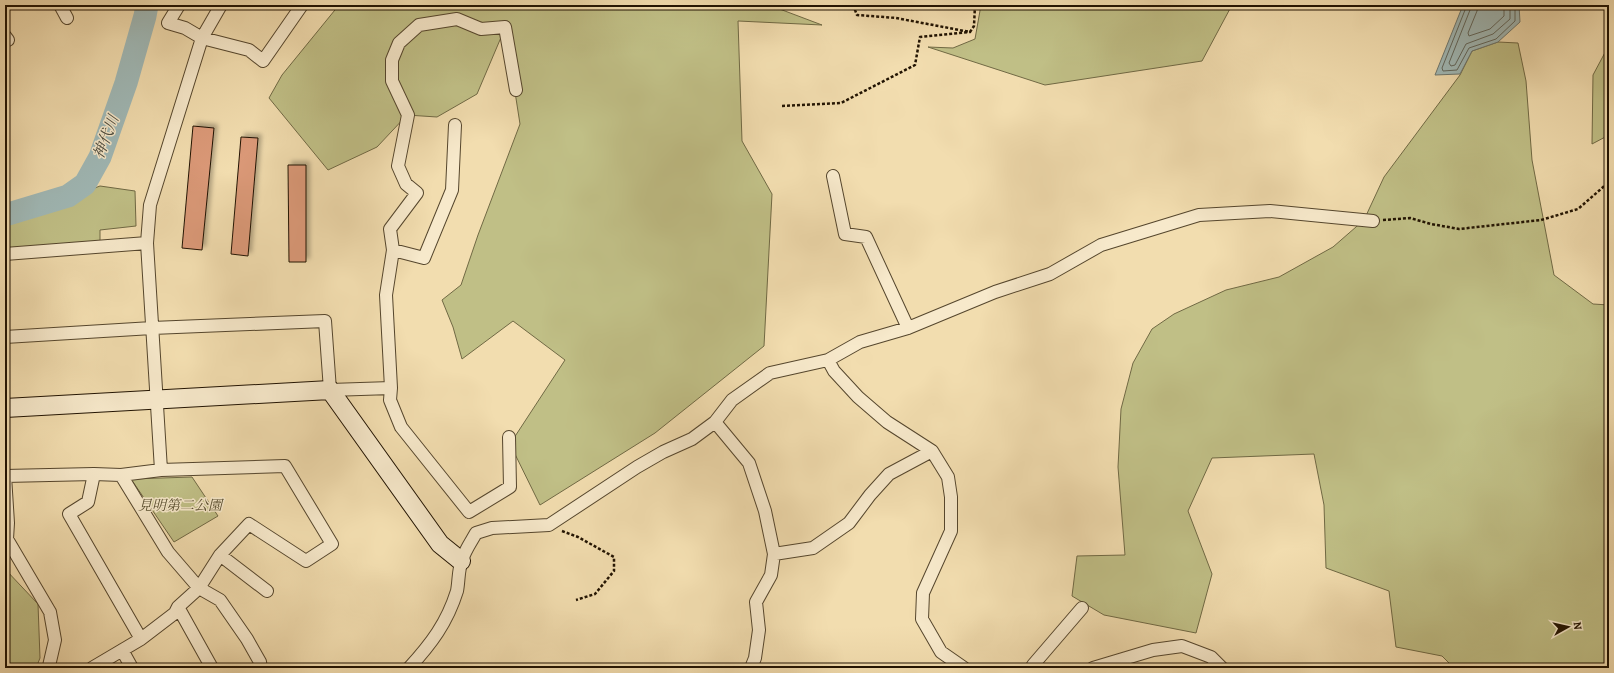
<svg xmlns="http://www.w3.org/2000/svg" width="1614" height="673" font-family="Alegreya,'Noto Serif JP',serif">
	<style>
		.green { fill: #c0bf86; stroke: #706944 }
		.water { fill: #a0b9b7; stroke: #6d776f }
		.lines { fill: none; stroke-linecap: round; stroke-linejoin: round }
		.shore { stroke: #60665c; stroke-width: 1 }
		.river { stroke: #a0b9b7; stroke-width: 23 }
		.building { fill: #db9978; stroke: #211302; filter: url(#shadow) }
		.street-casing { stroke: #55462d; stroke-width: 14 }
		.secondary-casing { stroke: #211302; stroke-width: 20 }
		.path { stroke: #211302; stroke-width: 2.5; stroke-dasharray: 3 2; stroke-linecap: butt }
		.street { stroke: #f7e9cb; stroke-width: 12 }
		.secondary { stroke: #f7e9cb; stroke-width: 18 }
		.labels { text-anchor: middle; stroke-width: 3; stroke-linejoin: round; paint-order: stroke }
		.park-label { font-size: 14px; font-style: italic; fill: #594f30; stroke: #f7e9cb }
		.water-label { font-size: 15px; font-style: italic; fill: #4d4d41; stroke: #f7e9cb }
	</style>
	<defs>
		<filter id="shadow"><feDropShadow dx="3.5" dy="-3.5" stdDeviation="2" flood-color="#0004"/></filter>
	</defs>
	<rect width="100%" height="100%" fill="#f2ddaf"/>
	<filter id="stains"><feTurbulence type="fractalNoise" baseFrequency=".005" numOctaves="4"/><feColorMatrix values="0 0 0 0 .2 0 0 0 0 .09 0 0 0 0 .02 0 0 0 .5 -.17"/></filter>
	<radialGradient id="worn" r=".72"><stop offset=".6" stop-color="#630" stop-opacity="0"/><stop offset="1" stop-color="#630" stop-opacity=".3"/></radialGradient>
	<path class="green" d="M339,5H769L822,25L738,21L742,141L772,194L764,346L655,433L540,505L510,444L565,360L513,321L462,359L453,327L442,300L461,285L478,235L520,124L505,28L477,94L437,117L407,115L377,147L328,170L269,98L282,75Z
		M981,5H1232L1202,61L1045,85L928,47L953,48L975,39Z
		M1498,42L1518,43L1526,81L1532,160L1554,275L1593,304L1609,305V668H1454L1442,656L1396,647L1389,591L1326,568L1324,505L1314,454L1212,458L1188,511L1212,574L1196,633L1104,615L1072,596L1077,556L1125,555L1118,467L1121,409L1133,363L1152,329L1174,314L1226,290L1279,277L1333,247L1364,220L1384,177L1460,75L1472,51Z
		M1609,45V135L1592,144L1593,75Z
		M100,186L135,191L136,226L100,230V246L5,254V214L74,196Z
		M192,477L218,516L174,542L131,479Z
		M5,569L38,604L40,658L36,668H5Z"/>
	<path class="water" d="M1463,5H1519L1520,22L1498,42L1472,51L1460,74L1435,75Z"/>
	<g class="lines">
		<path class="shore" d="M1467,5L1442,68L1443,71L1457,70L1469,48L1496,39L1515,21V5
			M1472,5L1449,63L1451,66L1455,65L1466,44L1493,34L1510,19V5
			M1478,5L1477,11L1468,33L1469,36L1490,29L1504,16V5"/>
		<path class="river" d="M5,215L68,196L85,184L100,157L126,83L145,16L147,5"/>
	</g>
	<path class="building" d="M193,126L214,128L202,250L182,248Z
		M241,137L258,138L248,256L231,254Z
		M288,165H306V262H289Z"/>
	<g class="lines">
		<g class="street-casing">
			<path id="street" d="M60,5L67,18
				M179,5L168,23L185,28L202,38L249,50L263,61L302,5
				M5,36L8,40
				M833,176L845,234L866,237L908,328
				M393,250L424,258L452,190L455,125
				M5,254L147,243
				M5,337L152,328L325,321L330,390L391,388
				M828,360L860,342L908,328L995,292L1050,274L1101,245L1199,215L1270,211L1373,221
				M715,422L749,463L765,511L774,554L771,575L756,602L759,630L755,658L751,668
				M509,437L510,487L469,512L401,427L390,400L391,388L386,295L393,250L390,229L417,193L406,184L398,166L408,115L392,81V60L399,43L419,25L457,19L481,29L505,27L516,90
				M161,470L147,243L150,205L202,38L221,5
				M94,474L88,502L69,514L141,639
				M121,475L168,552L199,588L220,600L247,639L260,662L261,668
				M5,476L94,474L121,475L161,470L285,466L332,544L306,561L249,524L220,555L199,588L178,607L175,613L141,639L92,668
				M5,476L8,523L7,539L50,612L55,640L49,666L51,668
				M774,554L813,548L849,523L870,495L889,474L932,451
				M220,555L267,591
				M178,607L212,668
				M122,650L132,668
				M409,668C431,644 447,623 457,591C459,581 458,570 462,560C465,550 471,542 476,533L492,528L549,525L637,467L663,452L692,439L715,422L732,400L770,373L828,360L834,371L858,397L887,422L932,451L948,477L951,497V531L923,593L922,619L941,652L964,668
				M1034,668L1033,665L1082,608
				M1093,668L1153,650L1182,646L1211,657L1222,668"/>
		</g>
		<g class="secondary-casing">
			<path id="secondary" d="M5,408L330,390L440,544L461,561"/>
		</g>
		<path class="path" d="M853,5L857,15L896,18L970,32L974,26L975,5
			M782,106L841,103L915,65L920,37L970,32
			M1383,220L1410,218L1431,224L1459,229L1541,220L1578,209L1609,182
			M562,531L578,537L614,557V571L595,594L576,600"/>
		<use href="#street" class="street"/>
		<use href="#secondary" class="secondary"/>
	</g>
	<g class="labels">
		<g class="park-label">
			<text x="180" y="510">見明第二公園</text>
		</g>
		<g class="water-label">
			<text transform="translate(106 137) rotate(-69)" y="5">神代川</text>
		</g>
	</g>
	<rect width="1614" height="673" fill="none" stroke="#f2ddaf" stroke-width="20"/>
	<rect x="6" y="6" width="1602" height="661" fill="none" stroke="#211302" stroke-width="2"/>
	<rect x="10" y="10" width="1594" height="653" fill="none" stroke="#211302"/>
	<g transform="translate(1568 627) rotate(82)" stroke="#f7e9cb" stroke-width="3" paint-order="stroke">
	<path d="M0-3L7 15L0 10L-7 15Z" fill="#211302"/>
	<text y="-6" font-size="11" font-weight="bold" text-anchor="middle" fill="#211302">N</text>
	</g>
	<rect width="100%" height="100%" filter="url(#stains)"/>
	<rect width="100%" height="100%" fill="url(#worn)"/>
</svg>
